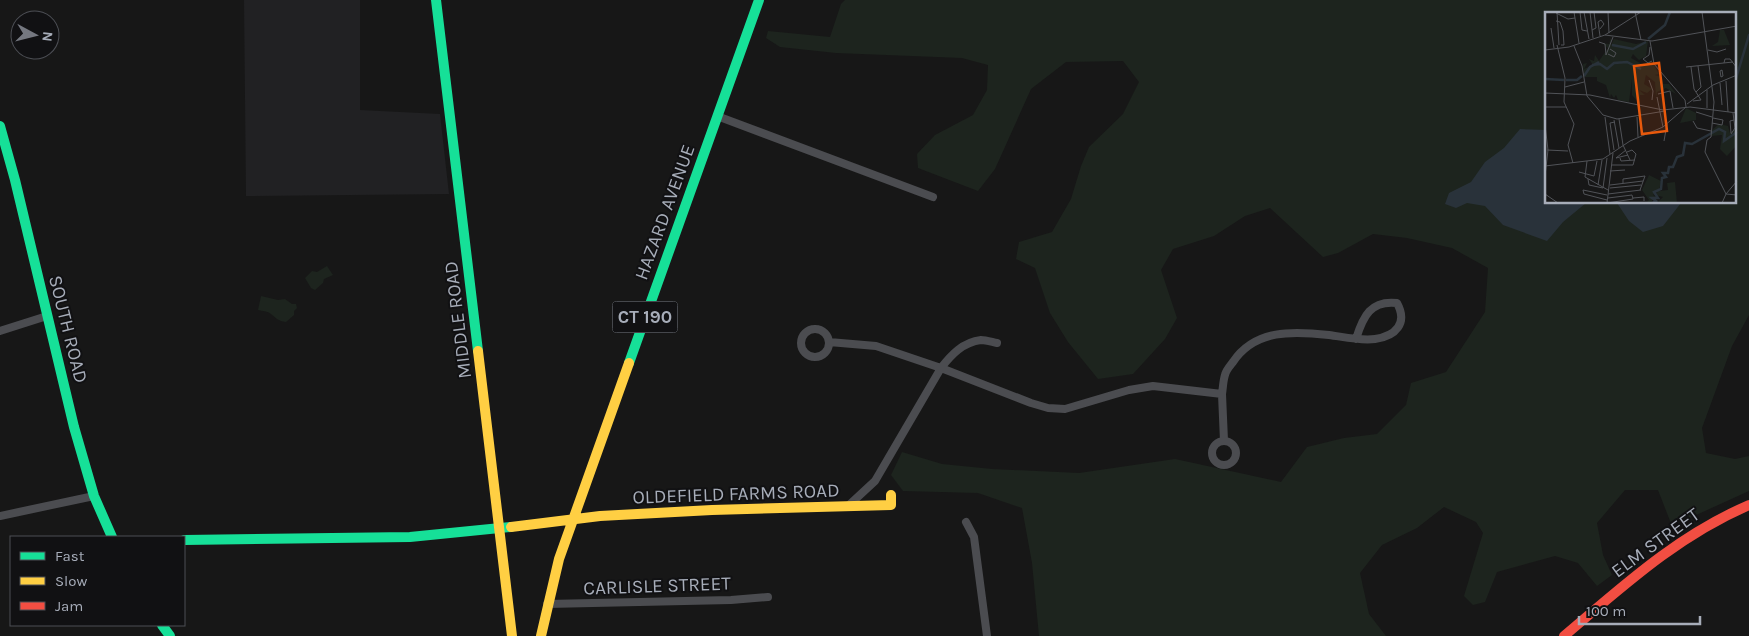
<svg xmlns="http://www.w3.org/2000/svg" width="1749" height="636" font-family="Karla,sans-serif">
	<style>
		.built { fill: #212123 }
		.green { fill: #1d241e; fill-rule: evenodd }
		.water { fill: #29323a }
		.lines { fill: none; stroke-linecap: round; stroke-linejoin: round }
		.stream { stroke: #29323a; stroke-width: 2.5 }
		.street { stroke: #4b4c50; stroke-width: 8 }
		.fast { stroke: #16e098; stroke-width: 10 }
		.slow { stroke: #ffcf43; stroke-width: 10 }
		.jam { stroke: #f24e42; stroke-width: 10 }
		.labels { text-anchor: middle; stroke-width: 4; stroke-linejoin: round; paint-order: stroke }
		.shield { fill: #111113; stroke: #7a7e87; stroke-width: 1 }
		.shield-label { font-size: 18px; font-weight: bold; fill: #a7adb9 }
		.street-label { font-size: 19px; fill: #a7adb9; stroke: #111113 }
		.inset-river { fill: none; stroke: #29323a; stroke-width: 2.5 }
		.inset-road { fill: none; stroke: #515358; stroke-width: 1 }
		.view { fill: #e8590c; fill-opacity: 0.15; stroke: #e8590c; stroke-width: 2.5 }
		.inset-edge { fill: none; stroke: #a7adb9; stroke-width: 2.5 }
	</style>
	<rect width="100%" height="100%" fill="#171717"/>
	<path class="built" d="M244,0H360V110L440,114L449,194L246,196Z"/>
	<path class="green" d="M845,0H1749V315L1732,346L1702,428L1706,453L1735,459L1749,456V491L1672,526L1658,490H1625L1597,523L1603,555L1612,575L1597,586L1578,563L1555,556L1497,572L1485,602L1473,605L1464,596L1483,533L1476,522L1444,507L1417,528L1382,545L1360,573L1369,614L1386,636H1039L1032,563L1022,508L978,493L903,491L891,475L902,452L942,464L992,469L1079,473L1175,459L1281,482L1307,447L1344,438L1377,434L1406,405L1411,383L1446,372L1485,312L1488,268L1452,248L1407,238L1373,234L1338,253L1323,257L1270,208L1245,216L1214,236L1173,249L1161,270L1177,318L1165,339L1133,374L1098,379L1068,342L1050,313L1035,268L1016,259L1019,242L1052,232L1071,199L1081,166L1089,147L1123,114L1139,82L1123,61L1066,62L1031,89L995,169L978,191L918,168L917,154L935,135L973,115L987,90L988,65L962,58L836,53L780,47L766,38L768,31L830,37L841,4ZM1546,14H1735V202H1546Z
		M327,266L333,275L324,279L323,283L315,290L311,288L305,278L312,271L317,272Z
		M261,296L278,300L285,299L292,304H296L297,308L294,311V315L286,322C278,321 276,318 271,314C268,311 262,311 258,310Z"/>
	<path class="water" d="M1520,129L1546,130V202L1586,203L1563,222L1547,241L1503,225L1485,206L1467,203L1456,208L1445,204L1449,193L1471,182L1485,162L1504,148Z
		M1617,203H1681L1663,226L1643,232L1629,221Z"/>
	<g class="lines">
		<path class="stream" d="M1735,82L1749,35"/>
		<path class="street" d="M717,116L933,197
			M801 343a14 14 0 1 1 28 0a14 14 0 1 1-28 0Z
			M0,331L47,316
			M829,342L876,346L941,368L1031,403L1048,408L1065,409L1129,390L1153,386L1222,394C1223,388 1223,381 1225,375C1226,370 1230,366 1233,362C1255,329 1293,331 1329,335C1344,337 1360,341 1375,339C1396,336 1408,323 1397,303C1371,300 1363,316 1356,339
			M1222,394L1224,441
			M1212 453a12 12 0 1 1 24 0a12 12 0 1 1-24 0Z
			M848,506L875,481L941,368C951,355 963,342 981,340C986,340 992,342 997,343
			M0,516L94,496
			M966,522L974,537L987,636
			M547,604L731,600L768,597"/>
		<path class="fast" d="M436,0L478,351
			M0,126L15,180L74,427L94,496L112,537
			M629,363L759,0
			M184,540L410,537L511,527
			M162,625L170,636"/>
		<path class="slow" d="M478,351L512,636
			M511,527L600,516L712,510L891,505V495
			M541,636L559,559L629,363"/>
		<path class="jam" d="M1564,636C1623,586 1677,536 1749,505"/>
	</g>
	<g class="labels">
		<rect class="shield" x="612.5" y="301.5" width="65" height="31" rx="4"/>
		<g class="shield-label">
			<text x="645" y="323">CT 190</text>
		</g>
		<g class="street-label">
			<text transform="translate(664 212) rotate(-70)" y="7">HAZARD AVENUE</text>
			<text transform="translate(457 320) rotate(-97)" y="7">MIDDLE ROAD</text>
			<text transform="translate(69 329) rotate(76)" y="7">SOUTH ROAD</text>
			<text transform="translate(736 493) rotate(-2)" y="7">OLDEFIELD FARMS ROAD</text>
			<text transform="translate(1655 542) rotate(-36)" y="7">ELM STREET</text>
			<text transform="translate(657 585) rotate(-2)" y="7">CARLISLE STREET</text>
		</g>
	</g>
	<g transform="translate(1545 12)">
		<rect width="191" height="191" fill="#171717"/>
		<path d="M175,18H179L185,33L167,34L173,30ZM66,25V33L69,27L91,32L103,29L101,44L94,48L88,42L86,46L97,52L106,54L107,50L114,62L110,63L117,65L118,72H124L131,82L121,76L112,80L111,85L110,70L101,63L99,72L107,77L102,81L94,78L100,83H95V92L87,83V67L84,90L73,88L71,83L69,86L66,82L65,86L61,73L52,69V65H39L38,52L42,51L39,57L48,53L44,47L49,49L50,43L54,49L63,36L57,31L64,32ZM141,96L151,101V108L135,111ZM174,112L183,114L185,121L191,116V134L182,144L175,137L177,123L166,124V119ZM104,163L116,169L114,179L123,178L122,171L130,170L132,191H112L118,185L110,183L113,179L108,183L113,186H107V191H101L104,188L97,178Z" fill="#1d241e"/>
		<path class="inset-river" d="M103,27L120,13L125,0M67,33L88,37L101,30M47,53L55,52L62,57L69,51L82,50L96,57M39,64L45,55L54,50M0,67L19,68M21,68H32L37,64M107,191L111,189L107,186H113L109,180L116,177L117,166L121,165L118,161H123L124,155H128L132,145L138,143L140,131L147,132L174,117L180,120L179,129L192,120"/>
		<path class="inset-road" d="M12,0L14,33M29,0L34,31M35,0L37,18L42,19M39,0L44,27M45,0L48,26M63,0L64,21M90,0L96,28M157,0L169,90L166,125L162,128L160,140L181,182L177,191M11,1L23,7L30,6M11,9L15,10L18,19L19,33H16M6,16L9,36M55,17L59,12L56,8L53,10L55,24M47,18L51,16L49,0M60,23L107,29L192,14M105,29L109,52L140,88L141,95M54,30L60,32L61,43M12,33L20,66L19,90L29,112L23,133L28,151M29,34L37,54L42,84L58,103L72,107L120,99M105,35L104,43L98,47L103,51L107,49M0,38L24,35L60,23L96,0M163,38L172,40L181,37M63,42L69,45L71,41L65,37M61,43L68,25M179,51L180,47H185L192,56M141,55L188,50M146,55L149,77L156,88L148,89M177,58L178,64L176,65L175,59ZM104,68L108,79L107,88M181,69L183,100M175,71L177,93M20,75L39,70M162,78V96M151,80L156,75L153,54M0,81L45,83L118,98L145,95L192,101M113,82L125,79L128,96M112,85L118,115M142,92L168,73L192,63M0,95H21M151,100L167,105M60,105L65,142M92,105L93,125M74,107L78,133L85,148M69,108L74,136M148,109L152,116L166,119M167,111L177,113L178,108L168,106M0,113L3,138L0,164M186,121L185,109L189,108M186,122L190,116L188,101M119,129L122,112M2,138L23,139M69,138L65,111L70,110M81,138L71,146L83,143M75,146L76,149L90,148M42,149L40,165L63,178M67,153H88L91,142L87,138L82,140M0,154L58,147L85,129L118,115L141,95M65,159L80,158M34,160L49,164L52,149M43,167L44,173L58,176L62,146M192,169L181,182L192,183M78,171V167L100,164L95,178M53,173L57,148M65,173L98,169M65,176L96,173M0,182L13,191M63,182L96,178M63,186L87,183L88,187M88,186L99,185V189M62,188L39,182L38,178L62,183M62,191L88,187M62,191L68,141"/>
		<path class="view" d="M114,51L122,119L97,122L89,54Z"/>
		<rect width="191" height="191" class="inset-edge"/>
	</g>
	<rect x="10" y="536" width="175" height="90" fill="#111113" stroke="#4d4f55"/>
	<rect x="20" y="552" width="25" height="8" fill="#16e098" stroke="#4d4f55"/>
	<text x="55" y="561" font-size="15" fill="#a7adb9">Fast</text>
	<rect x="20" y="577" width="25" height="8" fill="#ffcf43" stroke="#4d4f55"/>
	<text x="55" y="586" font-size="15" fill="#a7adb9">Slow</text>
	<rect x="20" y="602" width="25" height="8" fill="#f24e42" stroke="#4d4f55"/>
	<text x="55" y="611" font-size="15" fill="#a7adb9">Jam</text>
	<g transform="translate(35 35) rotate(97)"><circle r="24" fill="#111113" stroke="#4d4f55"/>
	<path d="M0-4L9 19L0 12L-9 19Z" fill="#757880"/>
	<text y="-8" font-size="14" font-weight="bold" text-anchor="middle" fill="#a7adb9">N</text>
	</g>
	<path d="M1579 616v8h121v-8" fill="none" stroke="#a7adb9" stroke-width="2.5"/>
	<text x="1586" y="616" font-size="15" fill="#a7adb9" stroke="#111113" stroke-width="4" paint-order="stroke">100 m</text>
</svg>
